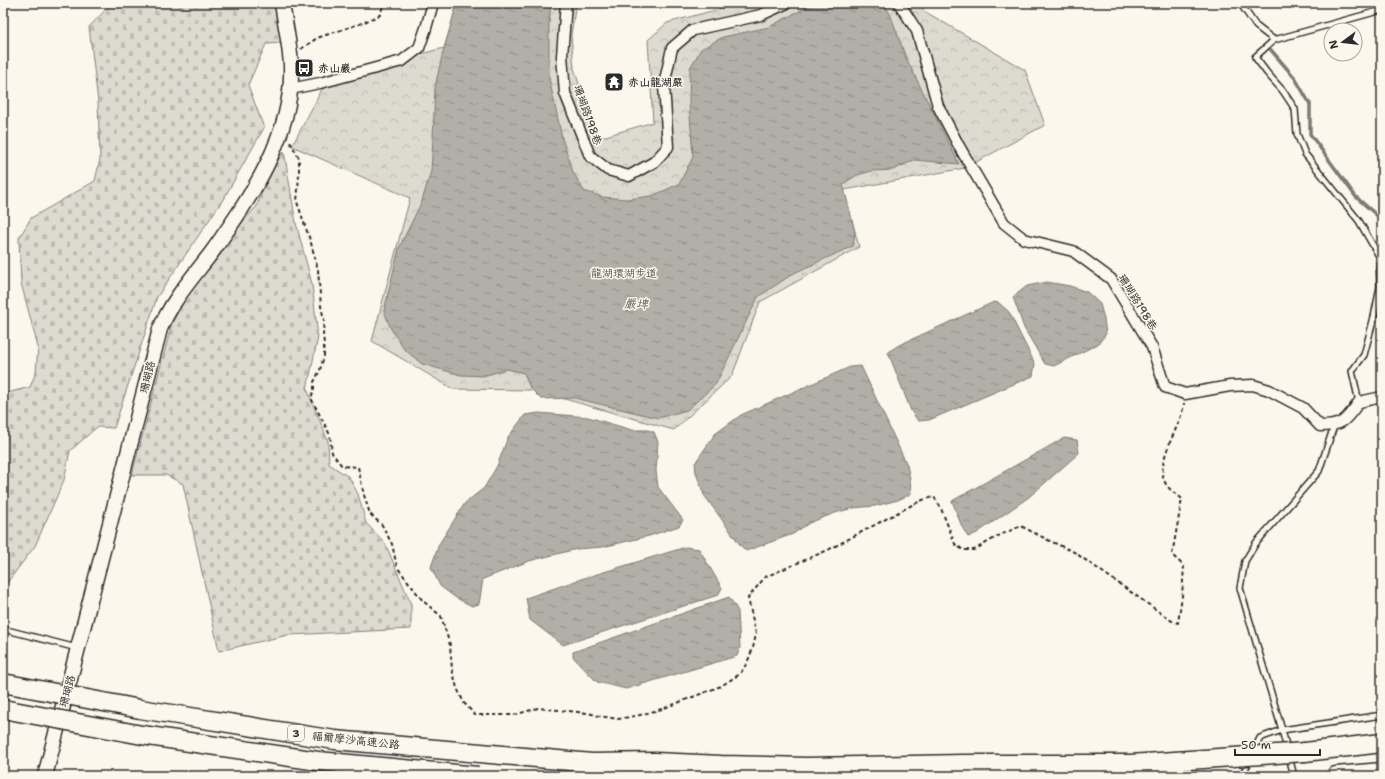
<svg xmlns="http://www.w3.org/2000/svg" width="1385" height="779" font-family="'Shantell Sans','LXGW WenKai TC',sans-serif">
	<style>
		.forest { fill: url(#forest-crowns); stroke: #84827e }
		.cemetery { fill: url(#cemetery-stones); stroke: #84827e }
		.water { fill: url(#water-ripples); stroke: #7b7a75 }
		.lines { fill: none; stroke-linecap: round; stroke-linejoin: round }
		.stream { stroke: #7b7a75; stroke-width: 3.5 }
		.lane-casing { stroke: #2b2b2b; stroke-width: 8 }
		.street-casing { stroke: #2b2b2b; stroke-width: 13 }
		.secondary-casing { stroke: #2b2b2b; stroke-width: 17 }
		.highway-casing { stroke: #2b2b2b; stroke-width: 21 }
		.path { stroke: #2b2b2b; stroke-width: 2; stroke-dasharray: 4 3; stroke-linecap: butt }
		.lane { stroke: #fbf7ec; stroke-width: 5 }
		.street { stroke: #fbf7ec; stroke-width: 10 }
		.secondary { stroke: #fbf7ec; stroke-width: 14 }
		.highway { stroke: #fbf7ec; stroke-width: 18 }
		.highway-bridge-casing { stroke: #2b2b2b; stroke-width: 21; stroke-linecap: butt }
		.highway-bridge { stroke: #fbf7ec; stroke-width: 18 }
		.labels { text-anchor: middle; stroke-width: 3; stroke-linejoin: round; paint-order: stroke }
		.shield { fill: #fbf7ec; stroke: #696865; stroke-width: 1 }
		.shield-label { font-size: 10px; font-weight: bold; fill: #2b2b2b }
		.poi-label { font-size: 11px; font-weight: bold; fill: #2b2b2b; stroke: #fbf7ec; text-anchor: start }
		.street-label { font-size: 11px; fill: #2b2b2b; stroke: #fbf7ec }
		.park-label { font-size: 11px; fill: #585754; stroke: #fbf7ec }
		.water-label { font-size: 12px; font-style: italic; fill: #5a5956; stroke: #fbf7ec }
	</style>
	<defs>
		<pattern id="forest-crowns" width="20" height="18" patternUnits="userSpaceOnUse"><rect width="20" height="18" fill="#dddad0"/><path d="M2 6a3 3 0 1 1 6 0M12 15a3 3 0 1 1 6 0" fill="none" stroke="#bebbb3"/></pattern>
		<pattern id="cemetery-stones" width="16" height="16" patternUnits="userSpaceOnUse"><rect width="16" height="16" fill="#dddad0"/><path d="M2 7V4a2 2 0 0 1 4 0v3zM10 15v-3a2 2 0 0 1 4 0v3z" fill="#bebbb3"/></pattern>
		<pattern id="water-ripples" width="26" height="14" patternUnits="userSpaceOnUse"><rect width="26" height="14" fill="#b1afa7"/><path d="M2 4q2-2 4 0t4 0M15 11q2-2 4 0t4 0" fill="none" stroke="#908f88"/></pattern>
	</defs>
	<rect width="100%" height="100%" fill="#fbf7ec"/>
	<filter id="ink" filterUnits="userSpaceOnUse"><feTurbulence type="fractalNoise" baseFrequency=".025" numOctaves="2"/><feDisplacementMap in="SourceGraphic" scale="8" xChannelSelector="R" yChannelSelector="G"/><feConvolveMatrix kernelMatrix="1 2 1 2 8 2 1 2 1" color-interpolation-filters="sRGB"/></filter>
	<g filter="url(#ink)">
		<path class="forest" d="M458,3H576L571,35L574,68L596,139L653,122L648,40L667,23L741,3H919L924,11L1025,70L1045,125L965,168L844,190L859,247L760,302L732,376L674,430L533,390L453,389L372,341L410,198L292,146L328,78L444,48Z"/>
		<path class="cemetery" d="M112,3H274L282,43L266,44L248,85L264,128L224,198L157,297L114,428L97,427L70,451L64,480L35,546L3,588V394L30,387L36,372L38,347L21,283L19,238L31,218L95,181L100,159L98,102L89,27Z
			M284,151L296,223L312,284L318,337L307,389L328,441L329,464L349,477L358,494L366,523L385,543L411,604V629L288,635L219,651L183,484L166,475H132L172,323L191,288L230,235L257,206L267,177Z"/>
		<path class="water" d="M457,3H551L549,23V78L562,138L573,172L584,191L602,197L627,199L652,196L679,184L693,157L689,102L690,68L701,49L723,37L769,27L809,6L818,3H884L891,16L906,58L959,164L914,160L893,170L872,171L857,175L843,184L855,232L853,246L794,273L758,297L716,384L687,410L658,418L574,398L541,399L530,388L524,373L507,369L483,376L461,375L422,364L404,349L391,329L384,311L399,248L422,201L431,171L433,138L435,87L442,56Z
			M1047,282L1070,286L1087,292L1100,304L1104,319L1106,334L1098,344L1054,366L1045,364L1024,328L1013,297L1027,286Z
			M994,302L999,303L1009,312L1035,364L1033,376L929,420L918,421L911,411L888,352L899,345Z
			M861,366L907,465L910,479L911,494L898,500L875,506L853,508L835,513L809,523L793,534L746,551L741,546L704,495L696,473L695,463L715,434L741,415L850,367Z
			M539,413L588,417L632,430H648L654,432L658,442L656,471L658,487L683,520L679,526L649,536L603,547L577,549L529,561L483,579L479,604L472,606L456,598L440,586L431,567L439,544L465,503L484,488L497,466L508,437L525,415Z
			M1064,438L1077,440L1079,453L1029,497L977,533L968,537L962,527L952,501Z
			M686,547L699,549L722,588L718,595L563,645L530,620L526,598L581,579Z
			M729,597L738,611L740,648L737,656L626,689L597,682L573,657V652Z"/>
		<g class="lines">
			<path class="stream" d="M1271,50L1295,78L1310,104V134L1356,197L1382,220"/>
			<g class="lane-casing">
				<path id="lane" d="M1240,3L1256,26L1274,40L1382,10
					M1274,40L1255,57L1267,73L1283,91L1295,109L1297,134L1305,154L1359,221L1379,256L1380,287L1374,317L1364,355L1352,371L1359,402
					M3,629L77,648
					M1253,752L1260,738L1282,730L1382,715
					M1242,776L1250,759
					M1294,776L1282,730L1240,588L1245,561L1256,543L1319,471L1334,426"/>
			</g>
			<g class="street-casing">
				<path id="street" d="M566,3L562,56L565,93L590,156L608,170L629,176L654,162L668,147L664,85L672,48L693,30L761,15L787,3
					M899,3L917,31L938,106L960,148L1004,223L1024,239L1073,251L1111,279L1152,347L1165,387L1185,394L1230,386L1253,385L1269,390L1303,408L1320,426C1343,426 1346,420 1359,402L1382,397
					M290,89L320,83L402,61L419,48L426,28L433,3"/>
			</g>
			<g class="secondary-casing">
				<path id="secondary" d="M45,776L160,329C172,300 193,277 212,252C250,198 294,135 291,66C290,45 285,24 282,3"/>
			</g>
			<g class="highway-casing">
				<path id="highway" d="M1305,752L1382,743
					M641,769L712,776
					M1336,776L1382,772"/>
			</g>
			<path class="path" d="M301,49L317,38L362,23L380,15L384,3
				M290,142L299,158V175L297,202L311,243L318,270L321,306L324,320L323,334L324,344V356L320,370L314,382V390L311,398L330,435L332,453L342,466L358,467L364,495L370,514L382,525L392,544L397,567L423,601L441,616L450,645L452,669L457,688L464,703L475,715H514L538,708L588,713L599,716L618,719L640,715L662,709L721,686L740,674L747,663L753,648L756,634L748,598L765,577L828,550L912,505L925,499L934,497L940,506L955,544L963,550H974L1000,535L1021,526L1048,540L1074,552L1172,621L1178,623L1182,596L1184,566L1172,555L1182,499C1178,495 1172,492 1168,487C1150,466 1182,427 1184,403"/>
			<use href="#lane" class="lane"/>
			<use href="#street" class="street"/>
			<use href="#secondary" class="secondary"/>
			<use href="#highway" class="highway"/>
			<g class="highway-bridge-casing">
				<path id="highway-bridge" d="M3,683L140,709L335,740L592,763L655,762L721,765L807,767L963,764H1130L1305,752
					M3,709L142,735L318,761L478,776"/>
			</g>
			<use href="#highway-bridge" class="highway-bridge"/>
		</g>
	</g>
	<defs>
		<g id="bus-square" transform="scale(1)"><rect x="-9" y="-9" width="18" height="18" rx="4" fill="#2b2b2b" stroke="#fbf7ec"/><path d="M-5-6H5V4H4V6H2V4H-2V6H-4V4H-5ZM-3.5-4V0h7V-4ZM-3.5 1.2v1.5H-2V1.2ZM2 1.2v1.5H3.5V1.2Z" fill="#fff"/></g>
		<g id="temple-square" transform="scale(1)"><rect x="-9" y="-9" width="18" height="18" rx="4" fill="#2b2b2b" stroke="#fbf7ec"/><path d="M0-6L5-2H3V0L6.5 2.5H4V6H1.5V3h-3V6H-4V2.5H-6.5L-3 0V-2H-5Z" fill="#fff"/></g>
	</defs>
	<g fill-rule="evenodd">
		<use href="#bus-square" x="304" y="68"/>
		<use href="#temple-square" x="614" y="82"/>
	</g>
	<g class="labels">
		<rect class="shield" x="288" y="725" width="16" height="16" rx="3"/>
		<g class="shield-label">
			<text x="296" y="737">3</text>
		</g>
		<g class="poi-label">
			<text x="318" y="72">赤山巖</text>
			<text x="628" y="86">赤山龍湖嚴</text>
		</g>
		<g class="street-label">
			<text transform="translate(588 115) rotate(70)" y="4">珊瑚路198巷</text>
			<text transform="translate(1138 302) rotate(58)" y="4">珊瑚路198巷</text>
			<text transform="translate(147 377) rotate(-77)" y="4">珊瑚路</text>
			<text transform="translate(67 691) rotate(-75)" y="4">珊瑚路</text>
			<text transform="translate(356 740) rotate(6)" y="4">福爾摩沙高速公路</text>
		</g>
		<g class="park-label">
			<text x="624" y="277">龍湖環湖步道</text>
		</g>
		<g class="water-label">
			<text x="636" y="308">嚴埤</text>
		</g>
	</g>
	<rect width="1385" height="779" fill="none" stroke="#fbf7ec" stroke-width="16"/>
	<rect x="8" y="8" width="1369" height="763" fill="none" stroke="#2b2b2b" stroke-width="1.5" filter="url(#ink)"/>
	<g transform="translate(1343 42) rotate(255)"><circle r="19" fill="#fbf7ec" stroke="#a8a59f"/>
	<path d="M0-3L7 15L0 10L-7 15Z" fill="#2b2b2b"/>
	<text y="-6" font-size="11" font-weight="bold" text-anchor="middle" fill="#2b2b2b">N</text>
	</g>
	<path d="M1235 749v6h85v-6" fill="none" stroke="#2b2b2b" stroke-width="2"/>
	<text x="1241" y="749" font-size="12" fill="#2b2b2b" stroke="#fbf7ec" stroke-width="3" paint-order="stroke">50 m</text>
</svg>
